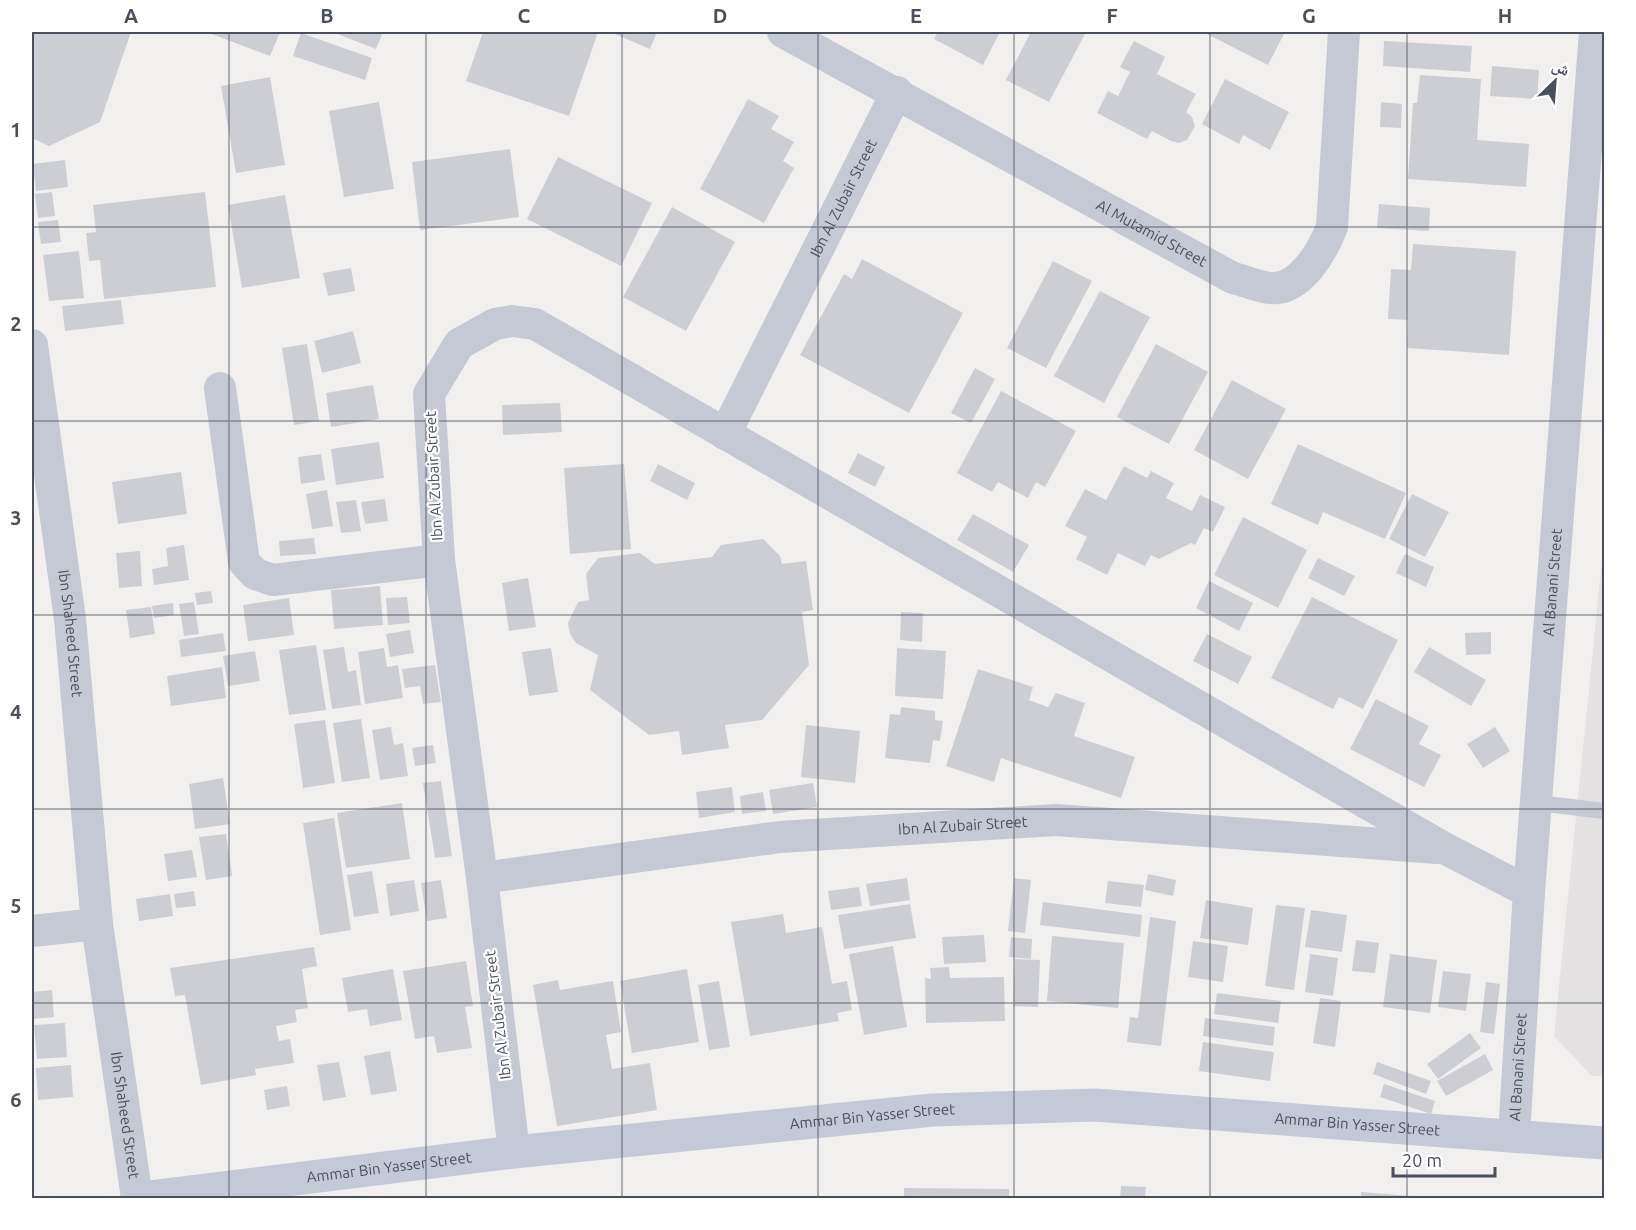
<svg xmlns="http://www.w3.org/2000/svg" width="1636" height="1230" font-family="Ubuntu,'Noto Naskh Arabic',sans-serif">
	<style>
		.education { fill: #e3e1e1 }
		.building { fill: #cdced4 }
		.lines { fill: none; stroke-linecap: round; stroke-linejoin: round }
		.lane { stroke: #c4c9d3; stroke-width: 16 }
		.street { stroke: #c4c9d3; stroke-width: 32 }
		.secondary { stroke: #c3c9d7; stroke-width: 33 }
		.grid { fill: none; stroke: #494f5c; stroke-width: 1.5; stroke-opacity: 0.55 }
		.labels { text-anchor: middle; stroke-width: 4.5; stroke-linejoin: round; paint-order: stroke }
		.street-label { font-size: 15px; fill: #494f5c; stroke: #fff }
		.neatline { fill: none; stroke: #494f5c; stroke-width: 2 }
		.grid-label { font-size: 20px; text-anchor: middle; font-weight: bold; fill: #494f5c }
	</style>
	<rect width="100%" height="100%" fill="#f2f0ef"/>
	<path class="education" d="M1604,540V1076H1592L1554,1036Z"/>
	<path class="building" d="M32,32H131L100,122L49,146L32,138Z
		M206,32H280L270,56Z
		M332,32H383L376,49Z
		M483,32H598L569,116L466,81Z
		M610,32H657L650,49Z
		M938,32H1000L983,65L934,39Z
		M1031,32H1086L1049,102L1006,80Z
		M1203,32H1285L1268,65Z
		M301,33L372,58L365,80L293,56Z
		M1134,41L1165,57L1157,74L1196,94L1186,112L1192,117L1195,126L1187,140L1179,143L1171,141L1152,131L1147,139L1097,113L1108,91L1118,96L1130,72L1120,67Z
		M1384,41L1472,46L1470,72L1383,66Z
		M1492,66L1539,70L1537,99L1490,96Z
		M1420,75L1481,79L1477,140L1529,144L1526,187L1408,179L1413,103H1417Z
		M270,77L285,165L236,173L221,86Z
		M1225,79L1289,112L1270,150L1243,135L1239,144L1202,124Z
		M748,99L779,116L771,129L794,142L783,161L794,168L764,223L700,189Z
		M379,102L394,189L344,197L329,111Z
		M1381,102L1402,104L1401,128L1380,127Z
		M510,149L519,217L420,230L412,162Z
		M558,157L652,203L621,266L527,219Z
		M65,160L68,187L36,191L33,164Z
		M52,192L55,216L38,218L35,194Z
		M205,192L216,287L104,299L100,260L89,261L86,233L96,232L93,205Z
		M285,195L300,278L242,288L228,205Z
		M1379,204L1430,208L1429,231L1377,228Z
		M672,207L735,242L686,331L623,297Z
		M58,220L61,242L41,244L38,222Z
		M1413,244L1516,251L1509,355L1407,348L1408,320L1388,319L1391,269L1411,270Z
		M79,251L84,298L49,301L43,255Z
		M862,259L963,313L909,413L800,355L844,274L852,279Z
		M1053,261L1092,281L1046,368L1007,348Z
		M351,268L355,291L328,296L323,273Z
		M1100,291L1150,317L1104,403L1054,376Z
		M121,300L124,324L65,331L62,306Z
		M353,331L361,363L322,373L314,341Z
		M307,344L319,421L294,425L282,348Z
		M1156,344L1208,372L1169,444L1117,417Z
		M975,368L995,379L971,423L951,413Z
		M1232,380L1286,409L1248,479L1194,450Z
		M373,385L379,419L331,427L326,393Z
		M1001,391L1076,431L1045,487L1036,482L1028,498L998,482L992,492L957,473Z
		M560,403L562,432L503,435L502,405Z
		M379,442L384,478L336,485L331,449Z
		M1298,444L1406,493L1385,539L1323,512L1318,525L1271,504Z
		M858,453L885,467L875,487L848,473Z
		M321,454L325,480L301,484L298,457Z
		M624,464L631,549L570,554L564,468Z
		M658,464L695,483L687,500L650,481Z
		M1124,466L1147,478L1151,471L1174,483L1166,498L1192,511L1200,495L1225,507L1213,532L1204,528L1195,545L1191,543L1159,559L1151,555L1145,566L1118,553L1107,575L1076,559L1087,537L1065,526L1085,489L1106,500Z
		M181,472L187,514L118,524L112,482Z
		M327,490L333,526L312,529L306,494Z
		M1412,494L1449,512L1425,557L1389,539Z
		M385,499L388,521L365,524L361,502Z
		M356,500L361,531L341,533L336,502Z
		M973,514L1029,545L1013,572L957,540Z
		M1243,517L1307,550L1278,608L1214,575Z
		M314,538L316,554L280,556L279,541Z
		M763,539L780,556L782,564L806,561L813,610L802,612L809,665L762,720L725,725L729,748L682,755L679,731L649,735L590,690L598,655L576,643L570,634L568,623L578,602L589,600L586,574L598,558L640,553L655,564L712,557L721,545Z
		M184,545L189,580L154,585L152,569L168,566L166,548Z
		M140,551L142,586L119,588L116,553Z
		M1405,554L1434,567L1426,587L1396,573Z
		M1318,558L1355,576L1344,596L1308,578Z
		M528,578L536,627L509,631L502,583Z
		M1209,581L1253,603L1239,631L1196,608Z
		M380,586L383,625L334,629L331,590Z
		M211,591L213,603L197,605L195,593Z
		M407,597L410,623L388,625L386,598Z
		M1312,597L1398,640L1363,709L1339,697L1333,709L1271,678Z
		M289,598L294,635L248,641L243,605Z
		M194,602L199,634L184,636L179,604Z
		M173,603L174,615L154,618L152,606Z
		M151,607L155,634L130,638L126,610Z
		M901,612L923,613L922,642L900,640Z
		M410,630L414,653L390,657L386,634Z
		M1491,632V654L1466,655L1465,633Z
		M223,633L226,651L181,657L179,640Z
		M1207,634L1252,657L1238,684L1193,661Z
		M316,645L326,710L289,715L279,650Z
		M344,647L348,672L356,670L361,705L332,709L323,650Z
		M1429,647L1486,680L1471,706L1414,672Z
		M384,648L387,667L398,665L403,698L365,704L358,652Z
		M551,648L558,692L529,696L522,652Z
		M897,648L946,651L943,699L895,696Z
		M255,651L260,681L228,686L223,656Z
		M435,665L441,702L423,704L420,686L405,688L402,669Z
		M222,667L226,698L171,706L167,676Z
		M978,669L1033,687L1029,700L1048,707L1056,693L1085,703L1074,736L1135,757L1121,798L1001,758L994,782L946,766Z
		M1376,699L1429,726L1419,744L1441,755L1424,787L1350,749Z
		M901,707L935,711V720L943,721L940,741L933,740L930,763L885,758L890,714L900,715Z
		M361,719L370,778L342,782L333,723Z
		M325,720L335,783L303,788L294,724Z
		M806,725L860,731L855,783L801,777Z
		M391,727L394,745L403,743L408,776L380,780L372,730Z
		M1495,727L1510,751L1483,768L1467,744Z
		M433,745L436,763L415,766L412,748Z
		M223,778L230,824L195,829L189,784Z
		M441,781L452,856L435,858L423,783Z
		M813,783L817,807L773,814L769,790Z
		M732,787L735,812L699,818L696,792Z
		M763,792L766,811L742,814L740,796Z
		M402,803L410,859L346,868L337,813Z
		M334,818L351,930L320,935L303,823Z
		M226,834L232,876L206,880L199,837Z
		M192,850L197,877L168,881L164,854Z
		M372,871L379,913L354,917L347,875Z
		M1148,874L1176,880L1173,896L1145,890Z
		M907,878L910,900L870,906L866,884Z
		M1014,878L1031,880L1025,933L1008,931Z
		M414,880L419,911L390,916L386,884Z
		M441,880L447,918L427,921L421,883Z
		M1108,881L1144,885L1141,907L1105,903Z
		M859,887L862,906L831,910L828,891Z
		M194,891L196,906L176,908L174,894Z
		M170,894L173,916L139,921L136,899Z
		M1206,900L1253,908L1248,945L1200,938Z
		M1043,902L1142,915L1140,937L1040,925Z
		M910,904L916,938L844,949L838,915Z
		M1276,905L1305,908L1294,990L1265,986Z
		M1311,910L1347,915L1342,952L1305,947Z
		M783,914L786,933L822,927L832,984L847,981L852,1010L837,1013L839,1021L750,1036L731,922Z
		M1150,917L1176,921L1161,1046L1127,1042L1130,1017L1138,1018Z
		M984,935L986,962L944,964L942,937Z
		M1052,936L1124,943L1118,1008L1047,1001Z
		M1011,937L1032,939L1031,959L1009,957Z
		M1356,940L1379,943L1375,973L1352,971Z
		M1193,941L1228,946L1223,982L1188,977Z
		M893,946L907,1027L864,1035L849,954Z
		M314,947L317,966L302,969L308,1008L295,1010L297,1022L276,1026L279,1041L290,1039L294,1063L255,1069L256,1075L201,1085L185,995L175,996L170,968Z
		M1310,954L1338,958L1333,996L1305,992Z
		M1390,954L1437,960L1430,1013L1383,1007Z
		M1015,959L1040,960L1038,1007L1013,1006Z
		M466,961L473,1006L465,1007L472,1048L437,1053L434,1036L415,1039L403,971Z
		M949,967L950,978L1004,977L1005,1021L926,1023L925,978L931,979L930,968Z
		M393,969L402,1020L370,1026L367,1009L348,1012L342,978Z
		M687,969L699,1042L632,1053L620,981Z
		M1443,971L1471,974L1466,1011L1438,1007Z
		M558,980L560,990L613,981L621,1032L606,1035L612,1069L650,1063L657,1110L557,1126L533,985Z
		M719,981L730,1047L709,1050L698,985Z
		M1486,982L1500,984L1494,1034L1480,1032Z
		M52,990L54,1017L32,1019V992Z
		M1217,993L1281,1001L1278,1023L1214,1014Z
		M1320,998L1341,1001L1335,1047L1313,1043Z
		M1205,1018L1275,1027L1273,1046L1203,1036Z
		M65,1023L67,1057L37,1059L34,1025Z
		M1470,1033L1481,1048L1438,1079L1427,1064Z
		M1203,1042L1274,1052L1270,1081L1199,1071Z
		M390,1051L397,1091L371,1095L364,1056Z
		M1485,1054L1493,1070L1446,1096L1437,1081Z
		M339,1062L346,1097L323,1101L317,1065Z
		M1377,1062L1431,1081L1426,1094L1373,1074Z
		M71,1065L73,1097L38,1100L36,1068Z
		M1384,1084L1435,1101L1431,1114L1380,1097Z
		M287,1086L290,1106L267,1110L264,1090Z
		M1121,1186L1146,1187L1145,1198H1120Z
		M904,1188L1009,1189V1198H904Z
		M1361,1192L1411,1196L1410,1198H1361Z"/>
	<g class="lines">
		<path class="lane" d="M1538,803L1604,811"/>
		<g class="street">
			<path id="s1" d="M783,32L1233,278C1245,281 1257,286 1269,288C1300,292 1323,250 1332,227L1344,32"/>
			<path id="s2" d="M32,345L70,619L97,924L137,1198"/>
			<path d="M220,388L244,562L255,574L273,580L439,560"/>
			<path id="s3" d="M725,434L897,92"/>
			<path id="s4" d="M482,878L780,837L1056,820L1437,848"/>
			<path d="M32,931L97,924"/>
			<path id="s5" d="M1514,1135L1529,892L1595,32"/>
			<path d="M514,1152L482,878L439,560L429,394L459,344L495,324L512,321L535,324L1446,849L1529,892"/>
		</g>
		<path class="secondary" id="s6" d="M142,1198L514,1152L933,1110L1095,1105L1604,1143"/>
	</g>
	<path class="grid" d="M229,32V1198M426,32V1198M622,32V1198M818,32V1198M1014,32V1198M1210,32V1198M1407,32V1198M32,227H1604M32,421H1604M32,615H1604M32,809H1604M32,1003H1604"/>
	<g class="labels">
		<g class="street-label">
			<text dy="5" stroke="none"><textPath href="#s3" startOffset="264">Ibn Al Zubair Street</textPath></text>
			<text dy="5" stroke="none"><textPath href="#s1" startOffset="420">Al Mutamid Street</textPath></text>
			<text transform="translate(434 476) rotate(-93)" y="5">Ibn Al Zubair Street</text>
			<text dy="5" stroke="none"><textPath href="#s5" startOffset="554">Al Banani Street</textPath></text>
			<text dy="5" stroke="none"><textPath href="#s2" startOffset="291">Ibn Shaheed Street</textPath></text>
			<text dy="5" stroke="none"><textPath href="#s4" startOffset="484">Ibn Al Zubair Street</textPath></text>
			<text transform="translate(498 1015) rotate(-97)" y="5">Ibn Al Zubair Street</text>
			<text dy="5" stroke="none"><textPath href="#s5" startOffset="68">Al Banani Street</textPath></text>
			<text dy="5" stroke="none"><textPath href="#s2" startOffset="776">Ibn Shaheed Street</textPath></text>
			<text dy="5" stroke="none"><textPath href="#s6" startOffset="735">Ammar Bin Yasser Street</textPath></text>
			<text dy="5" stroke="none"><textPath href="#s6" startOffset="1221">Ammar Bin Yasser Street</textPath></text>
			<text dy="5" stroke="none"><textPath href="#s6" startOffset="249">Ammar Bin Yasser Street</textPath></text>
		</g>
	</g>
	<rect width="1636" height="1230" fill="none" stroke="#ffffff" stroke-width="66"/>
	<g transform="translate(1555 81) rotate(25)" stroke="#ffffff" stroke-width="4.5" paint-order="stroke">
	<path d="M0-4.5L10 22L0 15L-10 22Z" fill="#494f5c"/>
	<text y="-9" font-size="16" font-weight="bold" text-anchor="middle" fill="#494f5c">ش</text>
	</g>
	<path d="M1393 1167v9h102v-9" fill="none" stroke="#494f5c" stroke-width="3"/>
	<text x="1402" y="1167" font-size="18" fill="#494f5c" stroke="#ffffff" stroke-width="4.5" paint-order="stroke">20 m</text>
	<rect x="33" y="33" width="1570" height="1164" class="neatline"/>
	<g class="grid-label">
		<text x="131" y="23">A</text>
		<text x="327" y="23">B</text>
		<text x="524" y="23">C</text>
		<text x="720" y="23">D</text>
		<text x="916" y="23">E</text>
		<text x="1112" y="23">F</text>
		<text x="1309" y="23">G</text>
		<text x="1505" y="23">H</text>
		<text x="16" y="137">1</text>
		<text x="16" y="331">2</text>
		<text x="16" y="525">3</text>
		<text x="16" y="719">4</text>
		<text x="16" y="913">5</text>
		<text x="16" y="1107">6</text>
	</g>
</svg>
